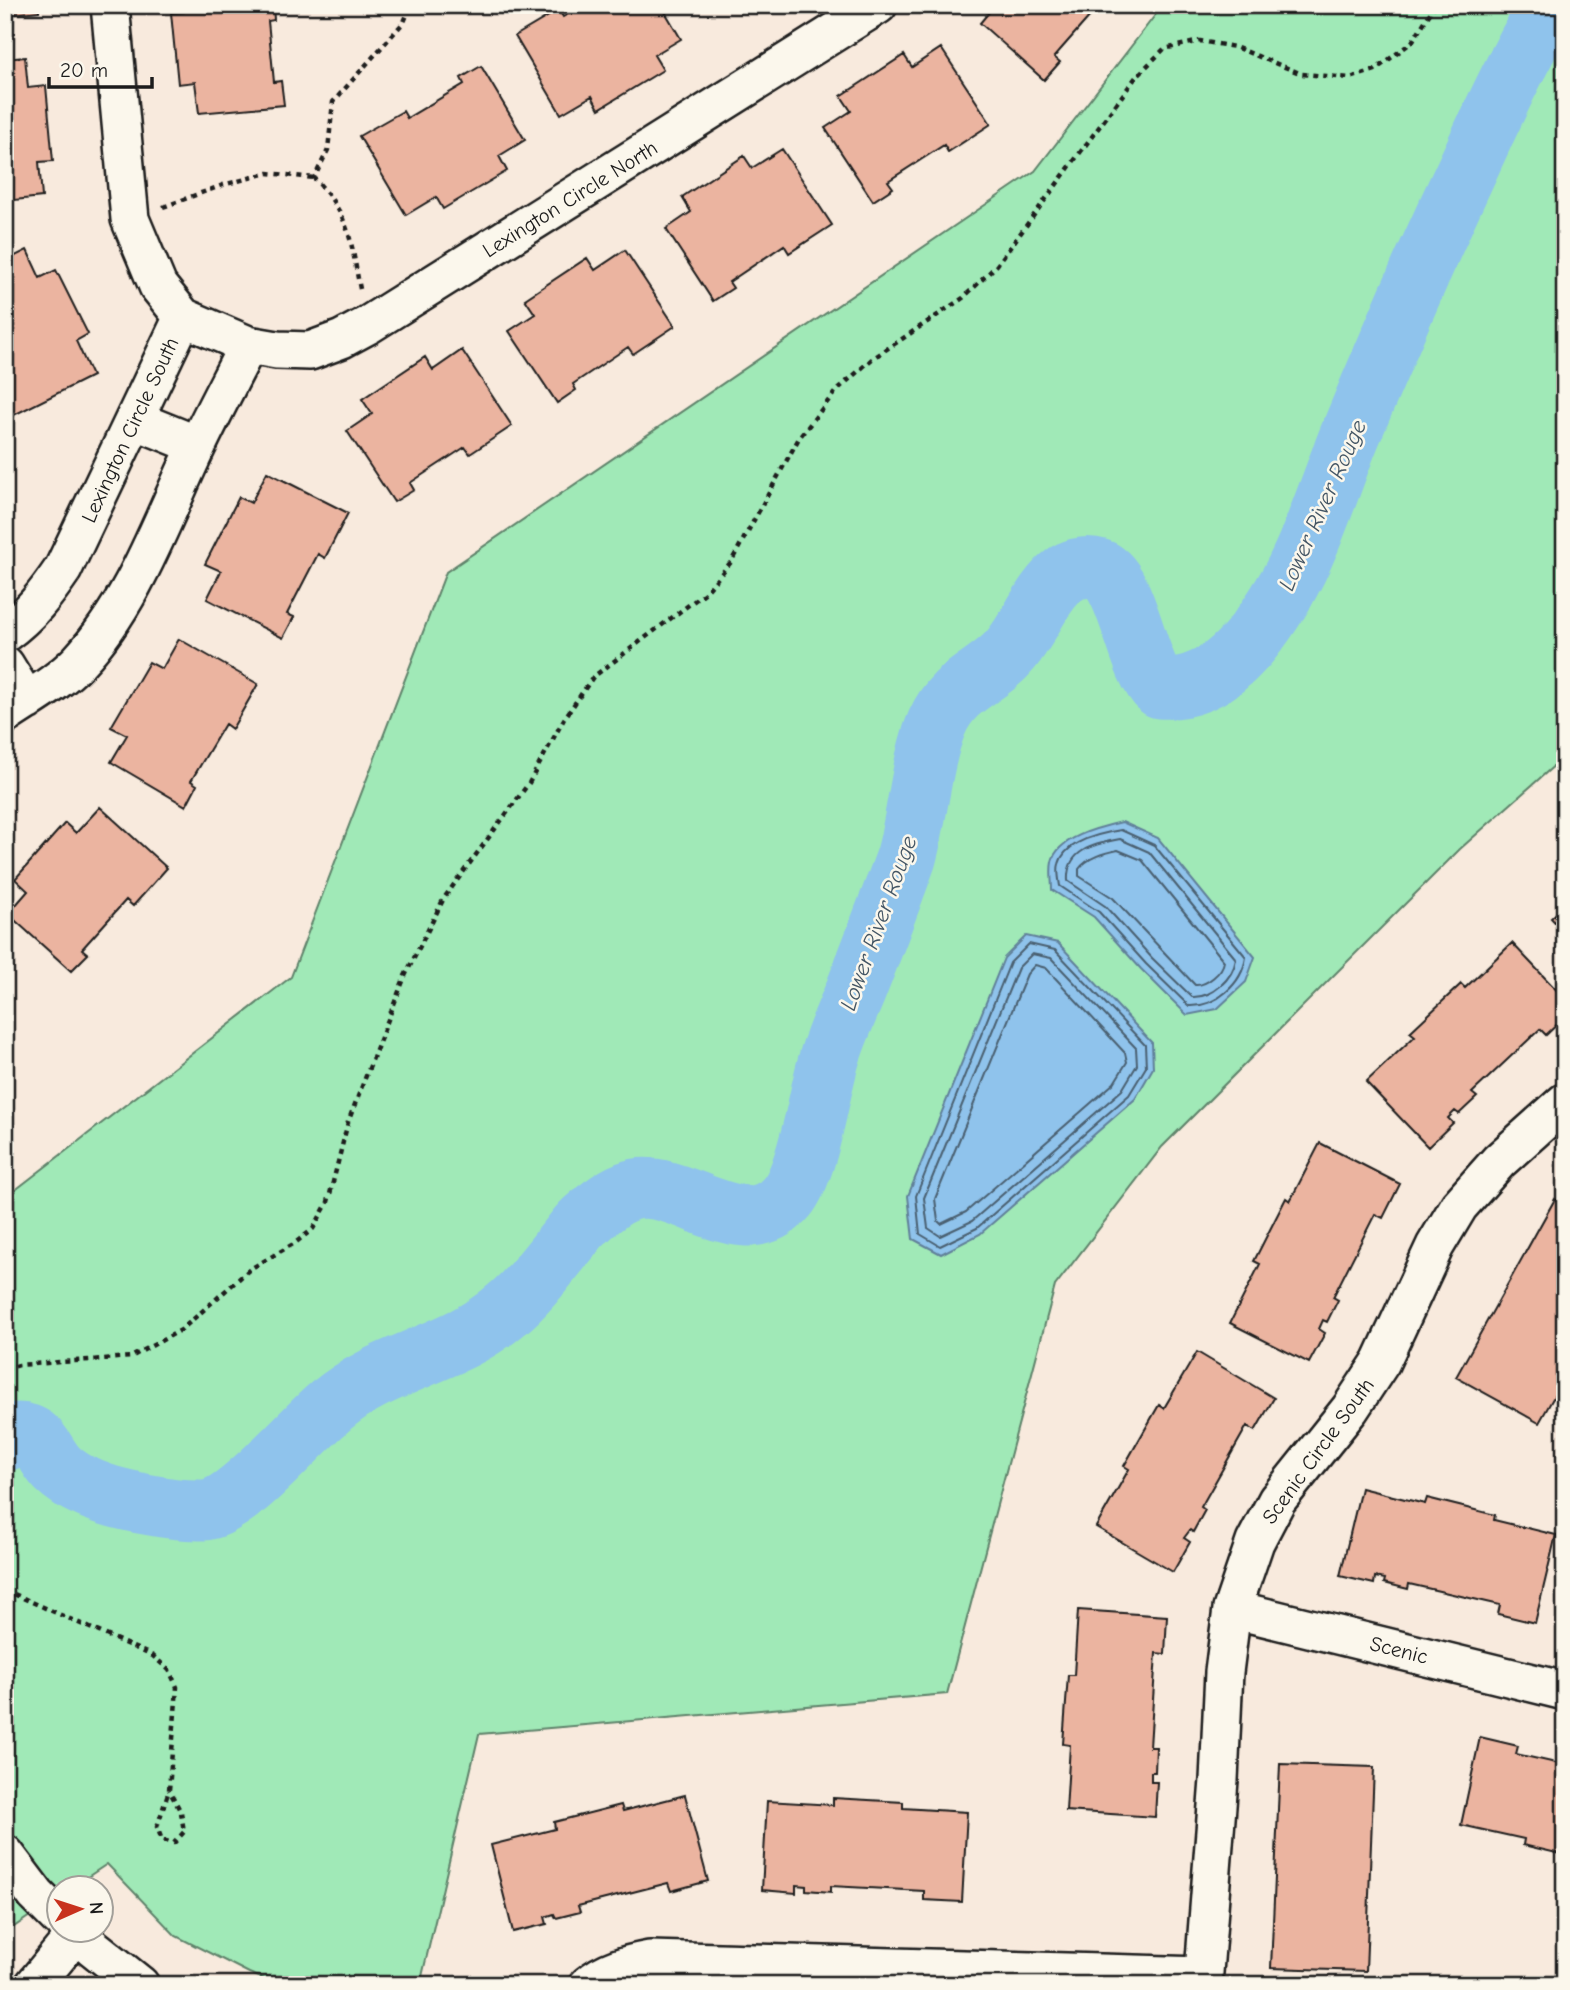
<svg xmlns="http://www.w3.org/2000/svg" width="1570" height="1990" font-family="'Comic Neue',sans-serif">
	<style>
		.green { fill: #a0e9b7; stroke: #5e826a; stroke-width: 2 }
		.water { fill: #8fc3ec; stroke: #618099; stroke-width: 2 }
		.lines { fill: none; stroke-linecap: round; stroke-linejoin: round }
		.shore { stroke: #4a5f6f; stroke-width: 2 }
		.river { stroke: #8fc3ec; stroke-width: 61 }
		.building { fill: #ebb4a0; stroke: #1c1c1c; stroke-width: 2 }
		.street-casing { stroke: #1c1c1c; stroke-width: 42 }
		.path { stroke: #1c1c1c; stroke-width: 4.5; stroke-dasharray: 5 5; stroke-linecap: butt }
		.street { stroke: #fbf7ec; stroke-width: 37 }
		.labels { text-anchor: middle; stroke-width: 5; stroke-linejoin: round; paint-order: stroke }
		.street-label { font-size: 21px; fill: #1c1c1c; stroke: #fbf7ec }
		.water-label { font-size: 23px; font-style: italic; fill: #445665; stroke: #fbf7ec }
	</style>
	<rect width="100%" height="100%" fill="#f8eadd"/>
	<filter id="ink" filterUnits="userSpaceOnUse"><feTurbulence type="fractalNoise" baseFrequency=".0143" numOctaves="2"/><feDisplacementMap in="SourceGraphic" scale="14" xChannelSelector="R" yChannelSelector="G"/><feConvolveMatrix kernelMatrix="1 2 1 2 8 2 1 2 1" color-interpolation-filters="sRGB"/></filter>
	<g filter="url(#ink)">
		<path class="green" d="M1163,5H1565V756L1460,849L1162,1147L1055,1286L947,1694L479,1734L420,1985H279L249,1973L176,1936L107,1864L71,1888H60L59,1896L5,1933V1198L291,977L446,572L1035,171Z"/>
		<path class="water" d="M1122,822L1158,838L1255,957L1246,982L1217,1009L1187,1015L1141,969L1094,917L1052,890C1052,881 1050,871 1052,862C1057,837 1101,827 1122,822Z
			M1026,936L1058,943L1152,1043L1153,1068L1135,1099L980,1234L941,1254L913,1239L908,1196L1004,958Z"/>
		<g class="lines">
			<path class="shore" d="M1121,830L1154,845L1246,957C1242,984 1216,1007 1189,1006L1146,964L1099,912L1060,886C1059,880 1057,870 1059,864C1065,841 1102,833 1121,830Z
				M1120,839L1149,852L1236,959C1233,979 1212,998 1192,997L1152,958L1105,906L1068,881C1066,850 1094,844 1120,839Z
				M1118,850L1142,860L1224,961C1223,972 1206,986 1195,985L1113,898L1079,876V869C1088,857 1104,853 1118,850Z
				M1029,944L1055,950L1145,1045L1146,1067L1129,1095L977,1228L940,1246L920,1234L916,1196L1010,963Z
				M1032,954L1051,958L1136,1048L1137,1065L1122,1090L972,1221L940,1236L928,1228L924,1198L1018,968Z
				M1035,965L1046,968L1125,1053L1127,1062L1114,1083L966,1212L941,1224L938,1221L935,1199L1027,974Z"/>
			<path class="river" d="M5,1441L17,1433C42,1433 43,1454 58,1469C64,1475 76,1483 84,1486C112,1500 173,1511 204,1510C238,1508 303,1428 332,1405C383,1362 456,1354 506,1310C529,1291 547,1266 566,1243C573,1235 579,1225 587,1219C600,1207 619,1192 636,1189C684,1181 745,1247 787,1197C809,1170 819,1091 830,1056C837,1033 847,1012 856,990C873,946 890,902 906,858C918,816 921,761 937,723C955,682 987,679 1011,650C1031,626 1042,591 1067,573C1075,568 1088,566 1098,569C1127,576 1137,668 1160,688C1218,692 1256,639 1283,594C1313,544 1329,486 1351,433C1389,342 1429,250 1471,161C1495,109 1520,55 1550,5"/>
		</g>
		<path class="building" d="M5,5H39V11L5,15Z
			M184,5H273L274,20L268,21L274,82L281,81L284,105L199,113L195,82L178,84L171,13L184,12Z
			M584,5H661L681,39L654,55L663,70L599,109L592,96L561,114L515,36L559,10L563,17Z
			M995,5H1111L1104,12L1098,7L1054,57L1060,62L1044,80L980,23Z
			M941,48L991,124L948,152L944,145L888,181L893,188L873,201L825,128L851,111L841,96L904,55L912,67Z
			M25,57L28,88L46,86L53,161L39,162L42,197L5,201V59Z
			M481,66L525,140L499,156L507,171L443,209L436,197L406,215L359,136L403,111L407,118L464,84L461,78Z
			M782,149L832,225L789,253L784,245L729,282L733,288L713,301L666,229L691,212L682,197L744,156L752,168Z
			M27,250L40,278L56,270L88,334L76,341L92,376L12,416L5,404V261Z
			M625,250L675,326L633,354L628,347L573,384L576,390L557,403L509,331L535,314L525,299L587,258L595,270Z
			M462,350L512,426L470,454L465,447L410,483L414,490L394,502L347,431L372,414L362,399L425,357L433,370Z
			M267,472L348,513L325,558L318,554L287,614L294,617L283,638L207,599L221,571L205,564L239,497L251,503Z
			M179,639L258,684L232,729L225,724L191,781L197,785L186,806L111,762L127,735L111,727L149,662L162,669Z
			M100,807L167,868L133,906L126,900L82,949L88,954L71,971L8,914L28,891L15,879L65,823L76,833Z
			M1565,905V933L1551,918Z
			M1512,943L1565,999V1017L1546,1035L1540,1029L1472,1093L1477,1097L1459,1114L1455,1111L1448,1118L1453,1123L1428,1147L1366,1082L1415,1036L1410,1032L1461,984L1465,988Z
			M1320,1143L1400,1184L1383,1218L1375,1214L1333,1297L1338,1300L1327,1322L1323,1320L1319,1329L1325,1333L1309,1363L1230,1323L1260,1264L1254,1261L1286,1198L1290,1201Z
			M1555,1199L1565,1205V1377L1539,1423L1456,1377Z
			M1197,1352L1274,1398L1255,1431L1247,1426L1201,1507L1205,1510L1193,1532L1190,1530L1184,1538L1190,1542L1173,1572L1096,1527L1129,1469L1124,1466L1159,1405L1164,1408Z
			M1361,1488L1425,1504L1427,1498L1495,1515L1494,1520L1556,1535L1535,1623L1498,1614L1500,1605L1409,1584L1408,1589L1384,1583L1385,1579L1375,1577L1374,1584L1340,1576Z
			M1078,1610L1167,1616L1165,1654L1156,1653L1150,1747H1156L1155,1772H1151V1782H1157L1155,1817L1066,1811L1070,1745L1063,1744L1068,1675H1074Z
			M1480,1737L1518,1746L1516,1754L1565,1765V1855L1523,1845L1524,1839L1461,1825Z
			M1280,1764L1374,1767L1366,1971L1271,1968Z
			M685,1795L708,1881L671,1891L668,1883L578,1906L580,1912L556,1918L554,1914L545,1917L547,1924L513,1932L491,1845L555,1829L554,1822L621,1805L623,1811Z
			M833,1798L903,1802V1808L967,1812L962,1902L924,1900V1891L831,1886V1892L806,1890V1886L796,1885V1893L762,1890L767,1801L833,1805Z"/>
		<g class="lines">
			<g class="street-casing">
				<path id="street" d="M110,5L130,219L158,286L183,317L248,345L277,350L310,351L342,339L368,325L878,5
					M135,420L197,445
					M5,633C30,615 46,594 63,569L183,317
					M5,665L27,701
					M5,715C30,698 58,683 79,661C135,601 162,519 197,446C213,412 231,379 248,345
					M1232,1609L1565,1691
					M5,1854L36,1895L60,1919
					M71,1930L140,1985
					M34,1985L75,1935
					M588,1985C605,1970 628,1964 650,1960L1203,1976
					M1203,1985L1219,1780L1224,1672L1232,1609L1255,1542L1277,1500L1350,1409L1381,1362L1435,1246L1459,1206L1499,1161L1565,1102"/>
			</g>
			<path class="path" d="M163,207L223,185L268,173L314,178
				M360,289C350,238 351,218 314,178L328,150L333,102L404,22L411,5
				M5,1369L19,1365L131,1357L181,1330L250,1269L295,1243L313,1229L328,1202L348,1122L405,976L444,898L529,783L564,719L593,677L706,592L731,562L799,438L836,391L872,359L963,298L997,265L1136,77L1164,49L1200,41L1235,47L1302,74L1350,78L1375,70L1412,42L1435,5
				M5,1590L153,1656L169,1670L177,1687L169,1790L157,1827L162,1840L174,1843L184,1832L181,1812L169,1790"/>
			<use href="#street" class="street"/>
		</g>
	</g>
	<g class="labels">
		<g class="street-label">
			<text transform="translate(570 199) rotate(-32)" y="7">Lexington Circle North</text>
			<text transform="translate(130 430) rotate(-65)" y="7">Lexington Circle South</text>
			<text transform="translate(1318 1451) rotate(-54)" y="7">Scenic Circle South</text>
			<text transform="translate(1399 1650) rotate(14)" y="7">Scenic</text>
		</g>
		<g class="water-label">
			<text transform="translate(1322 505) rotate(-66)" y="8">Lower River Rouge</text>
			<text transform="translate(878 923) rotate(-70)" y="8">Lower River Rouge</text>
		</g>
	</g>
	<rect width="1570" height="1990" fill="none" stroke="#fbf7ec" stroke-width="28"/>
	<rect x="14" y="14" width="1542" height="1962" fill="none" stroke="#1c1c1c" stroke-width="2.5" filter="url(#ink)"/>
	<g transform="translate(80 1909) rotate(87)"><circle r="33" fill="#fbf7ec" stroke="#a29f99" stroke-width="2"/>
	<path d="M0-5L12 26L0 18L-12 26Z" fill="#c8321e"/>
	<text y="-10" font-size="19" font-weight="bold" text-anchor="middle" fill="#1c1c1c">N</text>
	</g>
	<path d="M49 77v10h103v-10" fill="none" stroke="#1c1c1c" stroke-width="3.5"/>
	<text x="60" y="77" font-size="21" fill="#1c1c1c" stroke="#fbf7ec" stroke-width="5" paint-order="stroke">20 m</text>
</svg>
